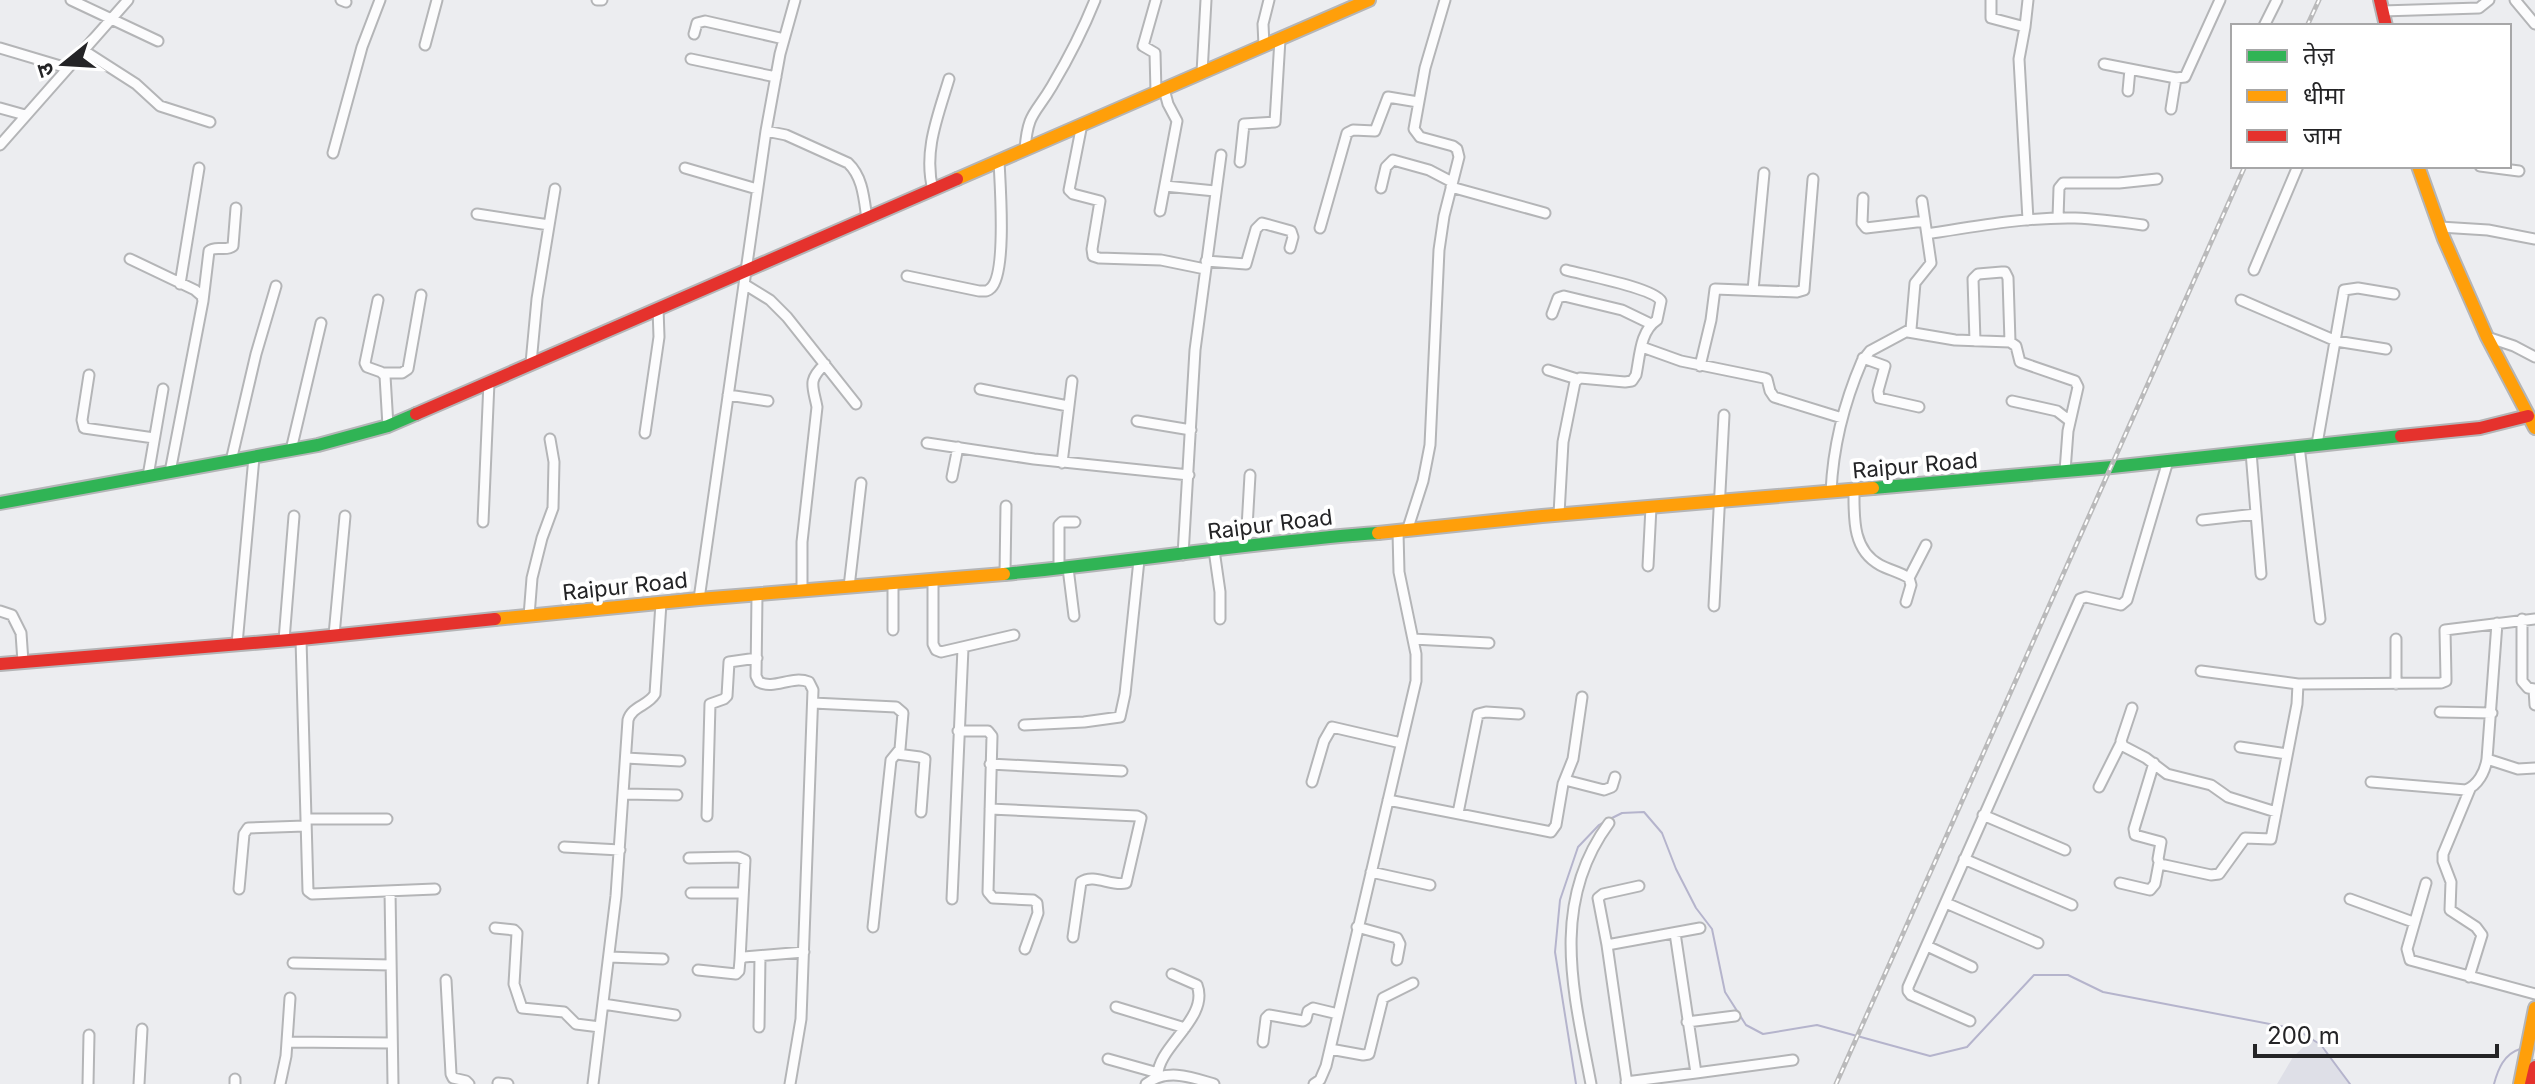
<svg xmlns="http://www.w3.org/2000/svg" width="2535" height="1084" font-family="Inter,'Noto Sans Devanagari',sans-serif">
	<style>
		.built { fill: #dedfe7 }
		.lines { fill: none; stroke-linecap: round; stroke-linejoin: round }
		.stream { stroke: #b5b4cc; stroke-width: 2 }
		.street-casing { stroke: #b4b5b7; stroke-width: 13 }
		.fast-casing { stroke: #b4b5b7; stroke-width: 16 }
		.slow-casing { stroke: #b4b5b7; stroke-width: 16 }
		.jam-casing { stroke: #b4b5b7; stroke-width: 16 }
		.street { stroke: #fcfcfd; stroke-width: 9 }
		.fast { stroke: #30b455; stroke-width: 12 }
		.slow { stroke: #ff9f0a; stroke-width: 12 }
		.jam { stroke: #e5322d; stroke-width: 12 }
		.rail-casing { stroke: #bababb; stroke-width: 5 }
		.rail { stroke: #fff; stroke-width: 2; stroke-dasharray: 6; stroke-linecap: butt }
		.labels { text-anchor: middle; stroke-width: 8; stroke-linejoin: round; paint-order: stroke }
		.street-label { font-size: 22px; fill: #242426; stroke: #fff }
	</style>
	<rect width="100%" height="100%" fill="#ecedf0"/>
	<path class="built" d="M2312,1039L2330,1056L2349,1084H2277L2293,1057Z"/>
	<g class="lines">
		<path class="stream" d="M1610,819L1622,813L1644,812L1662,833L1676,869L1696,908L1712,929L1725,992L1746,1025L1763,1034L1817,1025L1930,1056L1967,1047L2034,975H2068L2103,992L2296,1029L2321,1045L2350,1084
			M1576,1084L1555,952L1560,900L1578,847L1599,825L1604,822
			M2494,1084C2498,1069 2504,1054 2520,1049"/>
		<g class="street-casing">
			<path id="street" d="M71,0L158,41
				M341,0L346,2
				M597,0H602
				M1991,0V18L2025,27L2019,59L2028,220
				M2515,0L2535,24
				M2382,11L2479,8L2489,0
				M2264,26L2277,0
				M2025,27L2028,0
				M694,34L697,23L705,21L784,39
				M425,45L437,0
				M1264,46L1263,24L1269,0
				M0,48L67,68
				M83,50L136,84L160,106L210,122
				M691,59L776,77
				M2104,64L2176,78L2185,77L2220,0
				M1202,73L1206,0
				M2128,91L2130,69
				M1156,92L1155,53L1143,46L1156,0
				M0,108L25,115
				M2171,109L2176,78
				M1082,124L1069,190L1073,194L1100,201L1092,249L1093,256L1099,258L1161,260L1205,269
				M766,131L786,135L848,163C863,177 864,199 867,219
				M0,145L128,0
				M1025,149C1028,112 1035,115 1052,86C1068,59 1083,30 1095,0
				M333,153L362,47L380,0
				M1240,162L1244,124L1275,122L1280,39
				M2480,166L2519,171
				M685,168L757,189
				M1165,186L1215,191
				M1451,187L1545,213
				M1381,188L1386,167L1393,160L1429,170L1452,182
				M933,190C923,151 938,116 949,79
				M1863,198L1862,223L1866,228L1925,221
				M1160,211L1177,121L1168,104L1164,89
				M477,214L549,225
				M2058,218L2059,188L2063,183H2119L2157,179
				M2440,227L2488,230L2535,239
				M1320,228L1347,133L1353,130L1375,131L1388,97L1418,102
				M1927,234C1976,226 2026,217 2075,218C2098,219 2121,222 2143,225
				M130,259L195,290L202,296L203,301L170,472
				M1206,261L1246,264L1256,229L1262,223L1291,231L1293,237L1290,248
				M2254,270L2298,166
				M907,276L979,291C985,291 987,292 991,288C1007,273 1000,184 999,161
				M180,284L199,168
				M744,284L770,300L787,317L856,404
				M1753,290L1764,173
				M378,300L365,363L367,367L381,372L385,376L388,426
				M2241,300L2336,341L2386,349
				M203,301L209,251C216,245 226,252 233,246L236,208
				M1552,314L1558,298L1564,296L1622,310L1651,324
				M1908,332L1955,340L2010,342L2016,346L2020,362L2075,381L2078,387L2068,431L2065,471
				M2487,337L2514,346L2535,357
				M1975,341L1973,279L1978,274L2002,272H2005L2008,278L2010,342
				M1642,347L1681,361L1764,378L1767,379L1770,391L1774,397L1842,418
				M1863,358L1885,366L1878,391L1879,398L1919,407
				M531,363L537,299L555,189
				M1700,366L1711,320L1715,289L1797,292L1804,290L1813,179
				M1548,370L1577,379
				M383,373H402L408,369L421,295
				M89,375L82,420L84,428L154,438
				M980,389L1068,406
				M728,395L768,401
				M2012,401L2057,411L2070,421
				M1137,421L1191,430
				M645,433L659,337L658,308
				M927,443L1034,459L1189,475
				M2317,444L2344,290L2358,288L2394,294
				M2299,446L2320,619
				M291,450L321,323
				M2251,452L2261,574
				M231,461L256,354L276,286
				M1062,463L1072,381
				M148,476L163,389
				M952,477L958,447
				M1854,490C1854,517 1852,550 1880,565C1889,570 1900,572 1909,578L1911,585L1906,602
				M1831,492C1833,446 1844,403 1862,361L1870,351L1911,329L1915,283L1931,263L1922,201
				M1559,514L1563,442L1575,382L1580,378L1625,382L1632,381L1636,375C1640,356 1640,331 1657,320L1661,301C1654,288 1584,275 1566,270
				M2202,520L2256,514
				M483,522L489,382
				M1407,531L1423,481L1430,445L1439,250L1444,216L1459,157L1457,149L1453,146L1420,137L1414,129L1425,68L1445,0
				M1246,545L1250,475
				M1214,550L1220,592V619
				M1183,555L1195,350L1221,155
				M1648,566L1651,507
				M1059,568V525L1062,522H1075
				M1068,568L1074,616
				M1005,574L1006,506
				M1909,578L1926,545
				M933,580V644L936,650L941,652L1014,635
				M849,587L861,483
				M802,591V542L817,407C813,386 807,381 825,364
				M757,595L756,676L759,682C774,690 792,675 809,682L813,690L801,1019L790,1084
				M699,599L766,131L780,54L795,0
				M1714,606L1724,415
				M0,611L12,615L21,633L23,662
				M529,616L532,578L542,538L553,508L554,462L550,439
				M2522,619V681L2528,688L2535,689
				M893,630V583
				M334,635L345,516
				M301,639L308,891L312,894L435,889
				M1413,639L1489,643
				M2396,639V684
				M284,640L294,516
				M237,644L254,457
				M2201,671L2298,684L2441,683L2446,681V678L2445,630L2535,619
				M2534,689L2535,705
				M813,703L896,707L903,713L900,749L891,760L873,927
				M2132,708L2121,741L2123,746L2146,758L2167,774L2211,785L2228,797L2276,812
				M2440,712L2492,713
				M1024,725L1084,722L1120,717L1125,694L1139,560
				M958,731H988L992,736L988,892L993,898L1033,900L1037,903L1038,913L1025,949
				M2240,747L2287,754
				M897,754L920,757L925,759L921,812
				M626,758L680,761
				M2487,759L2518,769L2535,768
				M2154,763L2134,829L2135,835L2161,842L2158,859L2160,864L2211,875L2219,874L2245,838L2271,839L2297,704L2298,684
				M990,764L1122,771
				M1565,780L1604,790L1612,787L1615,777
				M1312,782L1324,741L1332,727L1401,743
				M2371,782L2466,790C2478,785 2485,772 2487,759L2497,623
				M2099,787L2121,743
				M624,794L677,795
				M1388,800L1551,832L1556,825L1563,784L1573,759L1582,697
				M990,809L1137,816L1141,818L1126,883C1112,887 1094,873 1081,882L1073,937
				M1458,813L1478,714L1486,712L1519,714
				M1983,815L2065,850
				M707,816L710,704L724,699L727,696L729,662L757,658
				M306,819H387
				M564,847L620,850
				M689,858L738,857L745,860L740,960
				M1964,859L2072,905
				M1371,872L1430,885
				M2120,883L2150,890L2155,884L2159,863
				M2426,883L2407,949L2410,960L2535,994
				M239,889L244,834L248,828L305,826
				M390,891L393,1084
				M691,893H743
				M952,899L963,648
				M2350,899L2413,922
				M1946,903L2038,943
				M1357,927L1397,938L1400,944L1397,960
				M495,928L514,930L517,933L514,984L522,1008L564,1012L576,1024L600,1027
				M1607,945L1700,928
				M1927,946L1972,967
				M609,957L663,959
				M293,963L391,965
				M698,970L736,974L739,971L740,960L744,957L804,952
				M2469,977L2482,935L2476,927L2450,910L2451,882L2443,861V854L2470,789
				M446,980L451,1074L453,1078L466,1081L469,1084
				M603,1004L675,1015
				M1116,1007L1185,1028
				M1970,1021L1911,995L1908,991V987L2080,599L2086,597L2121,605L2127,600L2168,461
				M1687,1022L1735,1016
				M759,1027L760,956
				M287,1042L392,1043
				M1263,1042L1266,1018L1269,1015L1303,1021L1306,1019L1308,1011L1313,1008L1338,1014
				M1330,1049L1363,1055L1369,1054L1383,998L1413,983
				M1108,1059L1158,1073
				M1696,1073L1793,1060
				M1158,1076C1156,1048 1210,1018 1197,985L1172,974
				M1626,1082L1696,1073L1675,933
				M498,1083L508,1084
				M88,1084L89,1035
				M139,1084L142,1029
				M235,1084V1079
				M280,1084L286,1056L290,998
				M593,1084L616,896L628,720C632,706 648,706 655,694L661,603
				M1146,1084C1167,1068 1191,1077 1214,1084
				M1314,1084L1320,1080L1326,1066L1416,681V654L1399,572L1398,532
				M1591,1084C1574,994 1549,904 1609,823
				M1627,1084L1607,945L1598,898L1603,894L1639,886"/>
		</g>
		<g class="fast-casing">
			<path id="fast" d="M1873,488L2112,467L2401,436
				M0,503L318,445L388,426L416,414
				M1004,574C1129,562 1253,542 1378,533"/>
		</g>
		<g class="slow-casing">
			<path id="slow" d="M2418,166L2444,239L2487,337L2535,428
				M957,179L1369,0
				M1378,533L1542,516L1873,488
				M495,619L699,599L1004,574
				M2520,1084L2535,1008"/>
		</g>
		<g class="jam-casing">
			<path id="jam" d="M2380,0L2386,26
				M416,414L957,179
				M2401,436L2480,428L2528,416
				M0,664L301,639L495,619
				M2531,1084L2535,1067"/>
		</g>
		<use href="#street" class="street"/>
		<use href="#fast" class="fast"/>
		<use href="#slow" class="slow"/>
		<use href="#jam" class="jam"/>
		<g class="rail-casing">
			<path id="rail" d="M2307,26L2319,0
				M1836,1084L2245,166"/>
		</g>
		<use href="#rail" class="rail"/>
	</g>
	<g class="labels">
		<g class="street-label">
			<text transform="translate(1915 465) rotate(-5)" y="8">Raipur Road</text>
			<text transform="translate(1270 524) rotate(-7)" y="8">Raipur Road</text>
			<text transform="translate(625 586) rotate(-6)" y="8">Raipur Road</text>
		</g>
	</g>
	<rect x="2231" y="24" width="280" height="144" fill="#ffffff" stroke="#a7a7a8" stroke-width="2"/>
	<rect x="2247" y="50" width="40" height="12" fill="#30b455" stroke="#a7a7a8" stroke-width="2"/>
	<text x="2303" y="64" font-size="24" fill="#242426">तेज़</text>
	<rect x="2247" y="90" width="40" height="12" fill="#ff9f0a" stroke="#a7a7a8" stroke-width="2"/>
	<text x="2303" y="104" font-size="24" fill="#242426">धीमा</text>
	<rect x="2247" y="130" width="40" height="12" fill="#e5322d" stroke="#a7a7a8" stroke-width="2"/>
	<text x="2303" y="144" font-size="24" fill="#242426">जाम</text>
	<g transform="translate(64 64) rotate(252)" stroke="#ffffff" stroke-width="6" paint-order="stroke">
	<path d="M0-6L14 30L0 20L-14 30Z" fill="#242426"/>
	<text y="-12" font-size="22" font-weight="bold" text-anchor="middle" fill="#242426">उ</text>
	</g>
	<path d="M2255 1044v12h242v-12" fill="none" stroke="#242426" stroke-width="4"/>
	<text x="2267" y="1044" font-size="24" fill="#242426" stroke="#ffffff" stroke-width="6" paint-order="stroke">200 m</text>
</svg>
